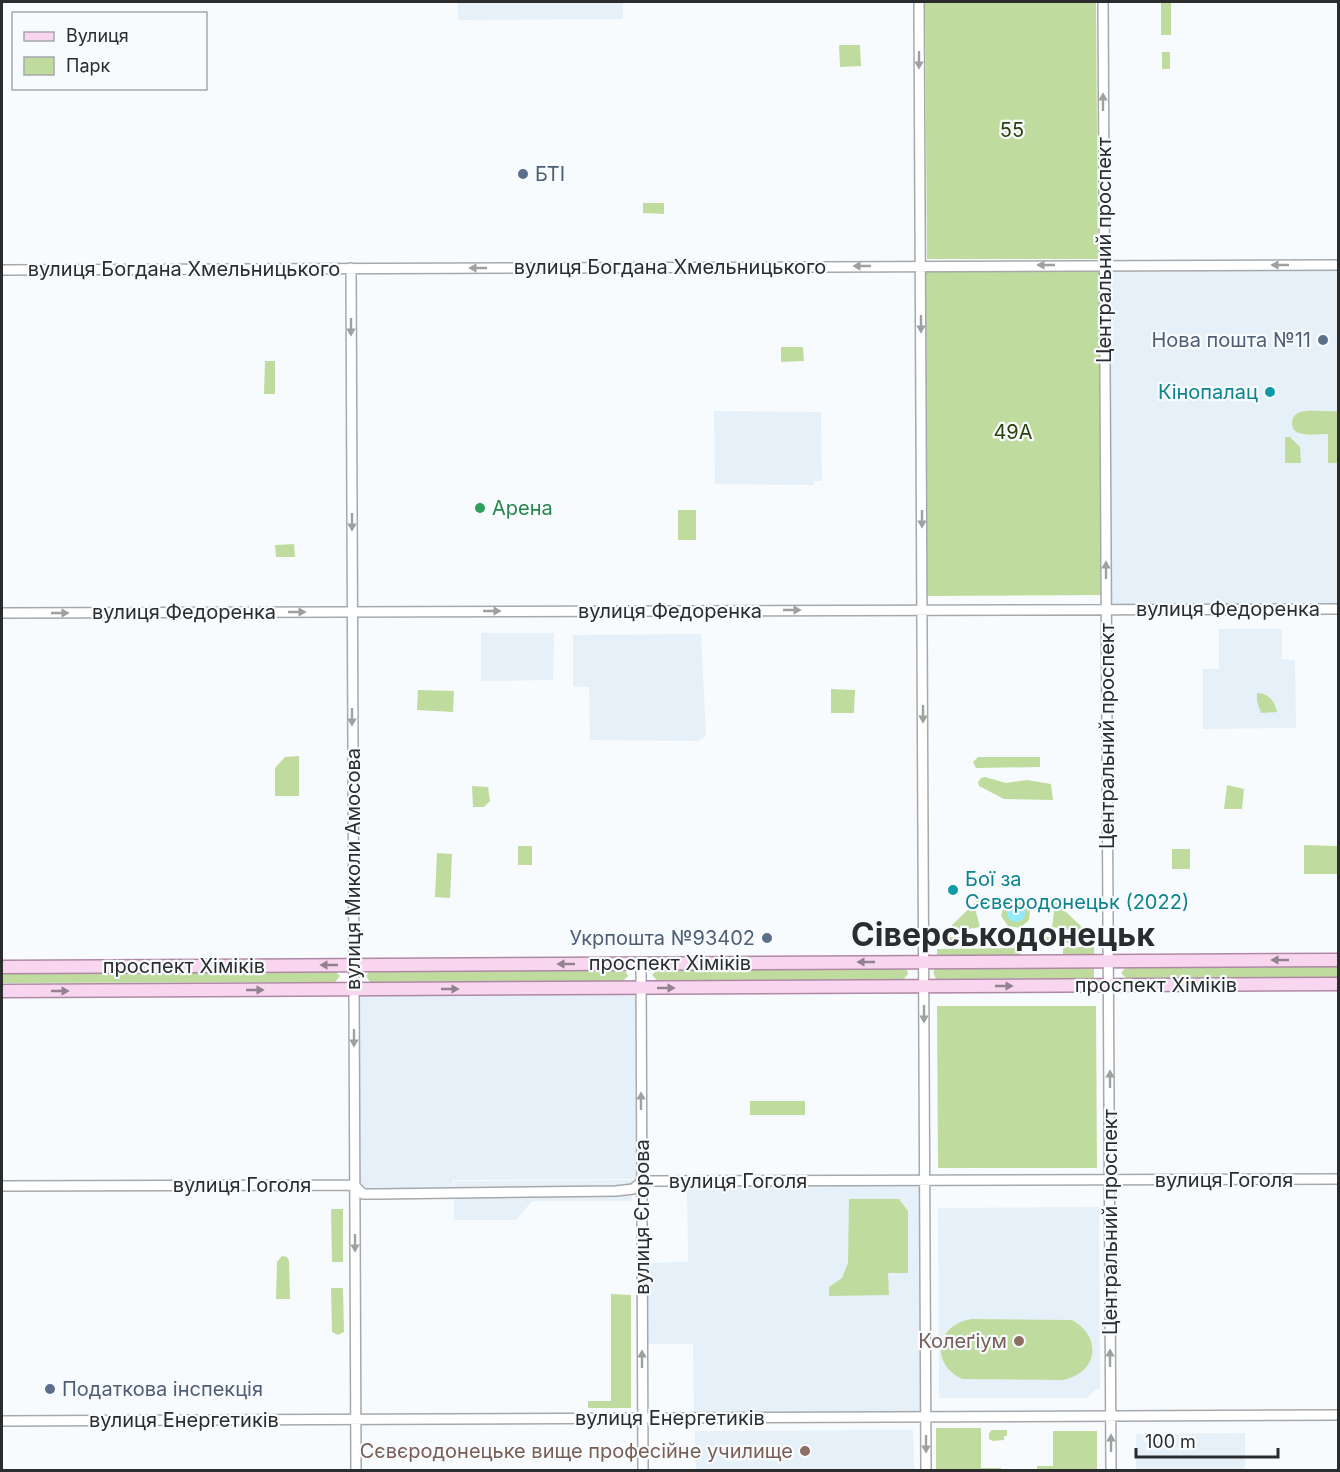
<svg xmlns="http://www.w3.org/2000/svg" width="1340" height="1472" font-family="Inter,sans-serif">
	<style>
		.built { fill: #e6f0f8 }
		.green { fill: #bfdc9e }
		.water { fill: #93eaff }
		.lines { fill: none; stroke-linecap: round; stroke-linejoin: round }
		.minor-casing { stroke: #a6a9ac; stroke-width: 12 }
		.major-casing { stroke: #ae89a5; stroke-width: 15 }
		.minor { stroke: #fff; stroke-width: 9 }
		.major { stroke: #f9d6ef; stroke-width: 12 }
		.oneway { fill: #9fa0a0 }
		.oneway2 { fill: #92818e }
		.service-dot { fill: #5c6f8a; stroke: #f8fbfe; stroke-width: 2 }
		.culture-dot { fill: #0f9aa8; stroke: #f8fbfe; stroke-width: 2 }
		.leisure-dot { fill: #2e9e5b; stroke: #f8fbfe; stroke-width: 2 }
		.education-dot { fill: #8d6e63; stroke: #f8fbfe; stroke-width: 2 }
		.labels { text-anchor: middle; stroke-width: 4.5; stroke-linejoin: round; paint-order: stroke }
		.park-label { font-size: 20px; fill: #2c4208; stroke: #f8fbfe }
		.service-label { font-size: 20px; fill: #4e5e75; stroke: #f8fbfe; text-anchor: start }
		.street-label { font-size: 20px; fill: #2a2c2d; stroke: #f8fbfe }
		.culture-label { font-size: 20px; fill: #0d838f; stroke: #f8fbfe; text-anchor: end }
		.leisure-label { font-size: 20px; fill: #27864d; stroke: #f8fbfe; text-anchor: start }
		.education-label { font-size: 20px; fill: #785e54; stroke: #f8fbfe; text-anchor: end }
		.town-label { font-size: 32px; font-weight: bold; fill: #2a2c2d; stroke: #f8fbfe }
	</style>
	<rect width="100%" height="100%" fill="#f8fbfe"/>
	<path class="built" d="M458,2H623V19L458,20Z
		M1338,269V605L1111,606L1109,270Z
		M714,411L821,412L822,481H814V485L715,484Z
		M1219,629H1282V659L1295,660L1296,728L1203,729V669H1219Z
		M481,633H554L553,680L481,681Z
		M701,634L706,734L703,738L697,741L590,740L589,687H573V635Z
		M359,994H635V1179L453,1180V1191H360Z
		M632,1180V1201H532L516,1220H454V1181Z
		M687,1185H921L922,1412L694,1413L693,1344H646V1263L688,1262Z
		M1099,1207L1100,1388L1095,1390L1087,1398H939L938,1208Z
		M913,1430L914,1470H696L695,1431Z
		M1245,1433V1470H1136V1434Z"/>
	<path class="green" d="M925,2H1096L1098,259H927Z
		M1161,2H1171V35H1161Z
		M839,45H860L861,66L840,67Z
		M1162,52H1170V69H1162Z
		M643,203H664V214L643,213Z
		M1099,271L1101,595L927,596L925,272Z
		M781,347H803L804,361L781,362Z
		M265,361H275V394H264Z
		M1338,411V463H1328V434C1320,434 1307,436 1299,433C1289,430 1290,415 1300,412C1312,409 1327,412 1338,411Z
		M1285,437H1290L1300,447L1301,463H1285Z
		M678,510H696V540H678Z
		M294,544L295,557H276L275,545Z
		M831,689L855,690L854,713H831Z
		M418,690L454,691L453,712L417,710Z
		M1257,693C1269,693 1275,702 1277,712L1261,713L1257,701Z
		M299,756V796H275V768L285,757Z
		M978,757H1040V767L976,768L973,762Z
		M985,777L1006,783L1027,780L1051,784L1053,800L1004,799L979,786L978,782L981,778Z
		M1227,785L1244,789L1242,809H1224Z
		M472,786L488,787L490,801L484,807H473Z
		M1304,845L1337,846V874H1304Z
		M518,846H532V865H518Z
		M1172,849H1190V869H1172Z
		M437,853L452,854L450,898L435,897Z
		M981,897L976,912L980,927L952,932L948,929Z
		M1050,897L1083,928L1080,932L1052,927L1054,912Z
		M1012,899L1024,901L1030,911L1029,920L1020,928L1008,926L1001,916L1004,905Z
		M943,937H984L990,944H949Z
		M1047,937H1086L1080,943H1042Z
		M1063,947H1094V954H1063Z
		M1019,948L1020,955L937,956V949Z
		M1338,966V977L1126,978L1121,973L1126,967Z
		M936,968H1094V978L936,979L933,972Z
		M657,969H903L907,970L908,974L903,980H657L652,975Z
		M544,970H623L626,972L628,976L623,981L370,982L366,976L370,971Z
		M335,971L340,976L335,982L2,983V972Z
		M937,1006H1096L1097,1168H938Z
		M750,1101H805V1115H750Z
		M849,1199H899L908,1211V1273H888L889,1295L829,1296V1287L842,1278L848,1263Z
		M331,1209H343V1262H332Z
		M282,1256L287,1257L289,1261L290,1299H276L277,1262Z
		M331,1288H343L344,1332L338,1335L332,1332Z
		M611,1294L631,1295V1408H588V1401H611Z
		M972,1319L1072,1320C1103,1337 1098,1374 1062,1380L962,1379C929,1363 936,1324 972,1319Z
		M936,1428H981V1468H1001V1470H936Z
		M992,1430H1007V1436H1004V1440L993,1441L989,1439V1433Z
		M1053,1431H1097V1470H1037V1466H1053Z"/>
	<path class="water" d="M1007 913a9 9 0 1 1 18 0a9 9 0 1 1-18 0Z"/>
	<g class="lines">
		<g class="minor-casing">
			<path id="minor" d="M919,2L926,1470
				M1103,2L1111,1470
				M351,268L356,1470
				M2,270L1338,265
				M2,613L1338,609
				M641,964L643,1470
				M2,1186L354,1185L363,1194H380L616,1191L633,1189L642,1181L1338,1179
				M2,1421L1338,1415"/>
		</g>
		<g class="major-casing">
			<path id="major" d="M2,967L1338,960
				M2,991L1338,984"/>
		</g>
		<use href="#minor" class="minor"/>
		<use href="#major" class="major"/>
	</g>
	<defs><path id="oneway-solid" d="M-6-.8H1V-3.2L6.5 0L1 3.2V.8H-6Z" transform="scale(1.5)"/></defs>
	<g class="oneway">
		<use href="#oneway-solid" transform="translate(919 60) rotate(90)"/>
		<use href="#oneway-solid" transform="translate(1103 102) rotate(-90)"/>
		<use href="#oneway-solid" transform="translate(1046 265) rotate(180)"/>
		<use href="#oneway-solid" transform="translate(1280 265) rotate(180)"/>
		<use href="#oneway-solid" transform="translate(862 266) rotate(180)"/>
		<use href="#oneway-solid" transform="translate(478 268) rotate(180)"/>
		<use href="#oneway-solid" transform="translate(921 324) rotate(90)"/>
		<use href="#oneway-solid" transform="translate(351 327) rotate(90)"/>
		<use href="#oneway-solid" transform="translate(922 519) rotate(90)"/>
		<use href="#oneway-solid" transform="translate(352 522) rotate(90)"/>
		<use href="#oneway-solid" transform="translate(1106 570) rotate(-90)"/>
		<use href="#oneway-solid" transform="translate(792 610)"/>
		<use href="#oneway-solid" transform="translate(492 611)"/>
		<use href="#oneway-solid" transform="translate(297 612)"/>
		<use href="#oneway-solid" transform="translate(60 613)"/>
		<use href="#oneway-solid" transform="translate(923 714) rotate(90)"/>
		<use href="#oneway-solid" transform="translate(352 717) rotate(90)"/>
		<use href="#oneway-solid" transform="translate(924 1014) rotate(90)"/>
		<use href="#oneway-solid" transform="translate(354 1038) rotate(90)"/>
		<use href="#oneway-solid" transform="translate(1110 1079) rotate(-90)"/>
		<use href="#oneway-solid" transform="translate(641 1101) rotate(-90)"/>
		<use href="#oneway-solid" transform="translate(355 1243) rotate(90)"/>
		<use href="#oneway-solid" transform="translate(1110 1358) rotate(-90)"/>
		<use href="#oneway-solid" transform="translate(642 1359) rotate(-90)"/>
		<use href="#oneway-solid" transform="translate(1111 1443) rotate(-90)"/>
		<use href="#oneway-solid" transform="translate(926 1444) rotate(90)"/>
	</g>
	<g class="oneway2">
		<use href="#oneway-solid" transform="translate(1280 960) rotate(180)"/>
		<use href="#oneway-solid" transform="translate(866 962) rotate(180)"/>
		<use href="#oneway-solid" transform="translate(566 964) rotate(180)"/>
		<use href="#oneway-solid" transform="translate(329 965) rotate(180)"/>
		<use href="#oneway-solid" transform="translate(1004 986)"/>
		<use href="#oneway-solid" transform="translate(666 988)"/>
		<use href="#oneway-solid" transform="translate(450 989)"/>
		<use href="#oneway-solid" transform="translate(255 990)"/>
		<use href="#oneway-solid" transform="translate(60 991)"/>
	</g>
	<g class="service-dot">
		<circle cx="523" cy="174" r="6"/>
		<circle cx="1323" cy="340" r="6"/>
		<circle cx="767" cy="938" r="6"/>
		<circle cx="50" cy="1389" r="6"/>
	</g>
	<g class="culture-dot">
		<circle cx="1270" cy="392" r="6"/>
		<circle cx="953" cy="890" r="6"/>
	</g>
	<circle class="leisure-dot" cx="480" cy="508" r="6"/>
	<g class="education-dot">
		<circle cx="1019" cy="1341" r="6"/>
		<circle cx="805" cy="1451" r="6"/>
	</g>
	<g class="labels">
		<g class="park-label">
			<text x="1012" y="137">55</text>
			<text x="1013" y="439">49А</text>
		</g>
		<g class="service-label">
			<text x="535" y="181">БТІ</text>
			<text x="1311" y="347" text-anchor="end">Нова пошта №11</text>
			<text x="755" y="945" text-anchor="end">Укрпошта №93402</text>
			<text x="62" y="1396">Податкова інспекція</text>
		</g>
		<g class="street-label">
			<text transform="translate(1104 250) rotate(-90)" y="7">Центральний проспект</text>
			<text x="670" y="274">вулиця Богдана Хмельницького</text>
			<text x="184" y="276">вулиця Богдана Хмельницького</text>
			<text x="1228" y="616">вулиця Федоренка</text>
			<text x="670" y="618">вулиця Федоренка</text>
			<text x="184" y="619">вулиця Федоренка</text>
			<text transform="translate(1107 736) rotate(-90)" y="7">Центральний проспект</text>
			<text transform="translate(353 869) rotate(-90)" y="7">вулиця Миколи Амосова</text>
			<text x="670" y="970">проспект Хіміків</text>
			<text x="184" y="973">проспект Хіміків</text>
			<text x="1156" y="992">проспект Хіміків</text>
			<text x="1224" y="1187">вулиця Гоголя</text>
			<text x="738" y="1188">вулиця Гоголя</text>
			<text x="242" y="1192">вулиця Гоголя</text>
			<text transform="translate(642 1217) rotate(-90)" y="7">вулиця Єгорова</text>
			<text transform="translate(1110 1222) rotate(-90)" y="7">Центральний проспект</text>
			<text x="670" y="1425">вулиця Енергетиків</text>
			<text x="184" y="1427">вулиця Енергетиків</text>
		</g>
		<g class="culture-label">
			<text x="1258" y="399">Кінопалац</text>
			<text x="965" y="886" text-anchor="start">Бої за<tspan x="965" dy="23">Сєвєродонецьк (2022)</tspan></text>
		</g>
		<g class="leisure-label">
			<text x="492" y="515">Арена</text>
		</g>
		<g class="education-label">
			<text x="1007" y="1348">Колеґіум</text>
			<text x="793" y="1458">Сєвєродонецьке вище професійне училище</text>
		</g>
		<g class="town-label">
			<text x="1003" y="946">Сіверськодонецьк</text>
		</g>
	</g>
	<rect width="1340" height="1472" fill="none" stroke="#2a2c2d" stroke-width="6"/>
	<rect x="12" y="12" width="195" height="78" fill="#f8fbfe" stroke="#a6a8aa" stroke-width="1.5"/>
	<rect x="24" y="32" width="30" height="9" fill="#f9d6ef" stroke="#a6a8aa" stroke-width="1.5"/>
	<text x="66" y="42" font-size="18" fill="#2a2c2d">Вулиця</text>
	<rect x="24" y="57" width="30" height="18" fill="#bfdc9e" stroke="#a6a8aa" stroke-width="1.5"/>
	<text x="66" y="72" font-size="18" fill="#2a2c2d">Парк</text>
	<path d="M1136 1448v9h142v-9" fill="none" stroke="#2a2c2d" stroke-width="3"/>
	<text x="1145" y="1448" font-size="18" fill="#2a2c2d" stroke="#f8fbfe" stroke-width="4.5" paint-order="stroke">100 m</text>
</svg>
